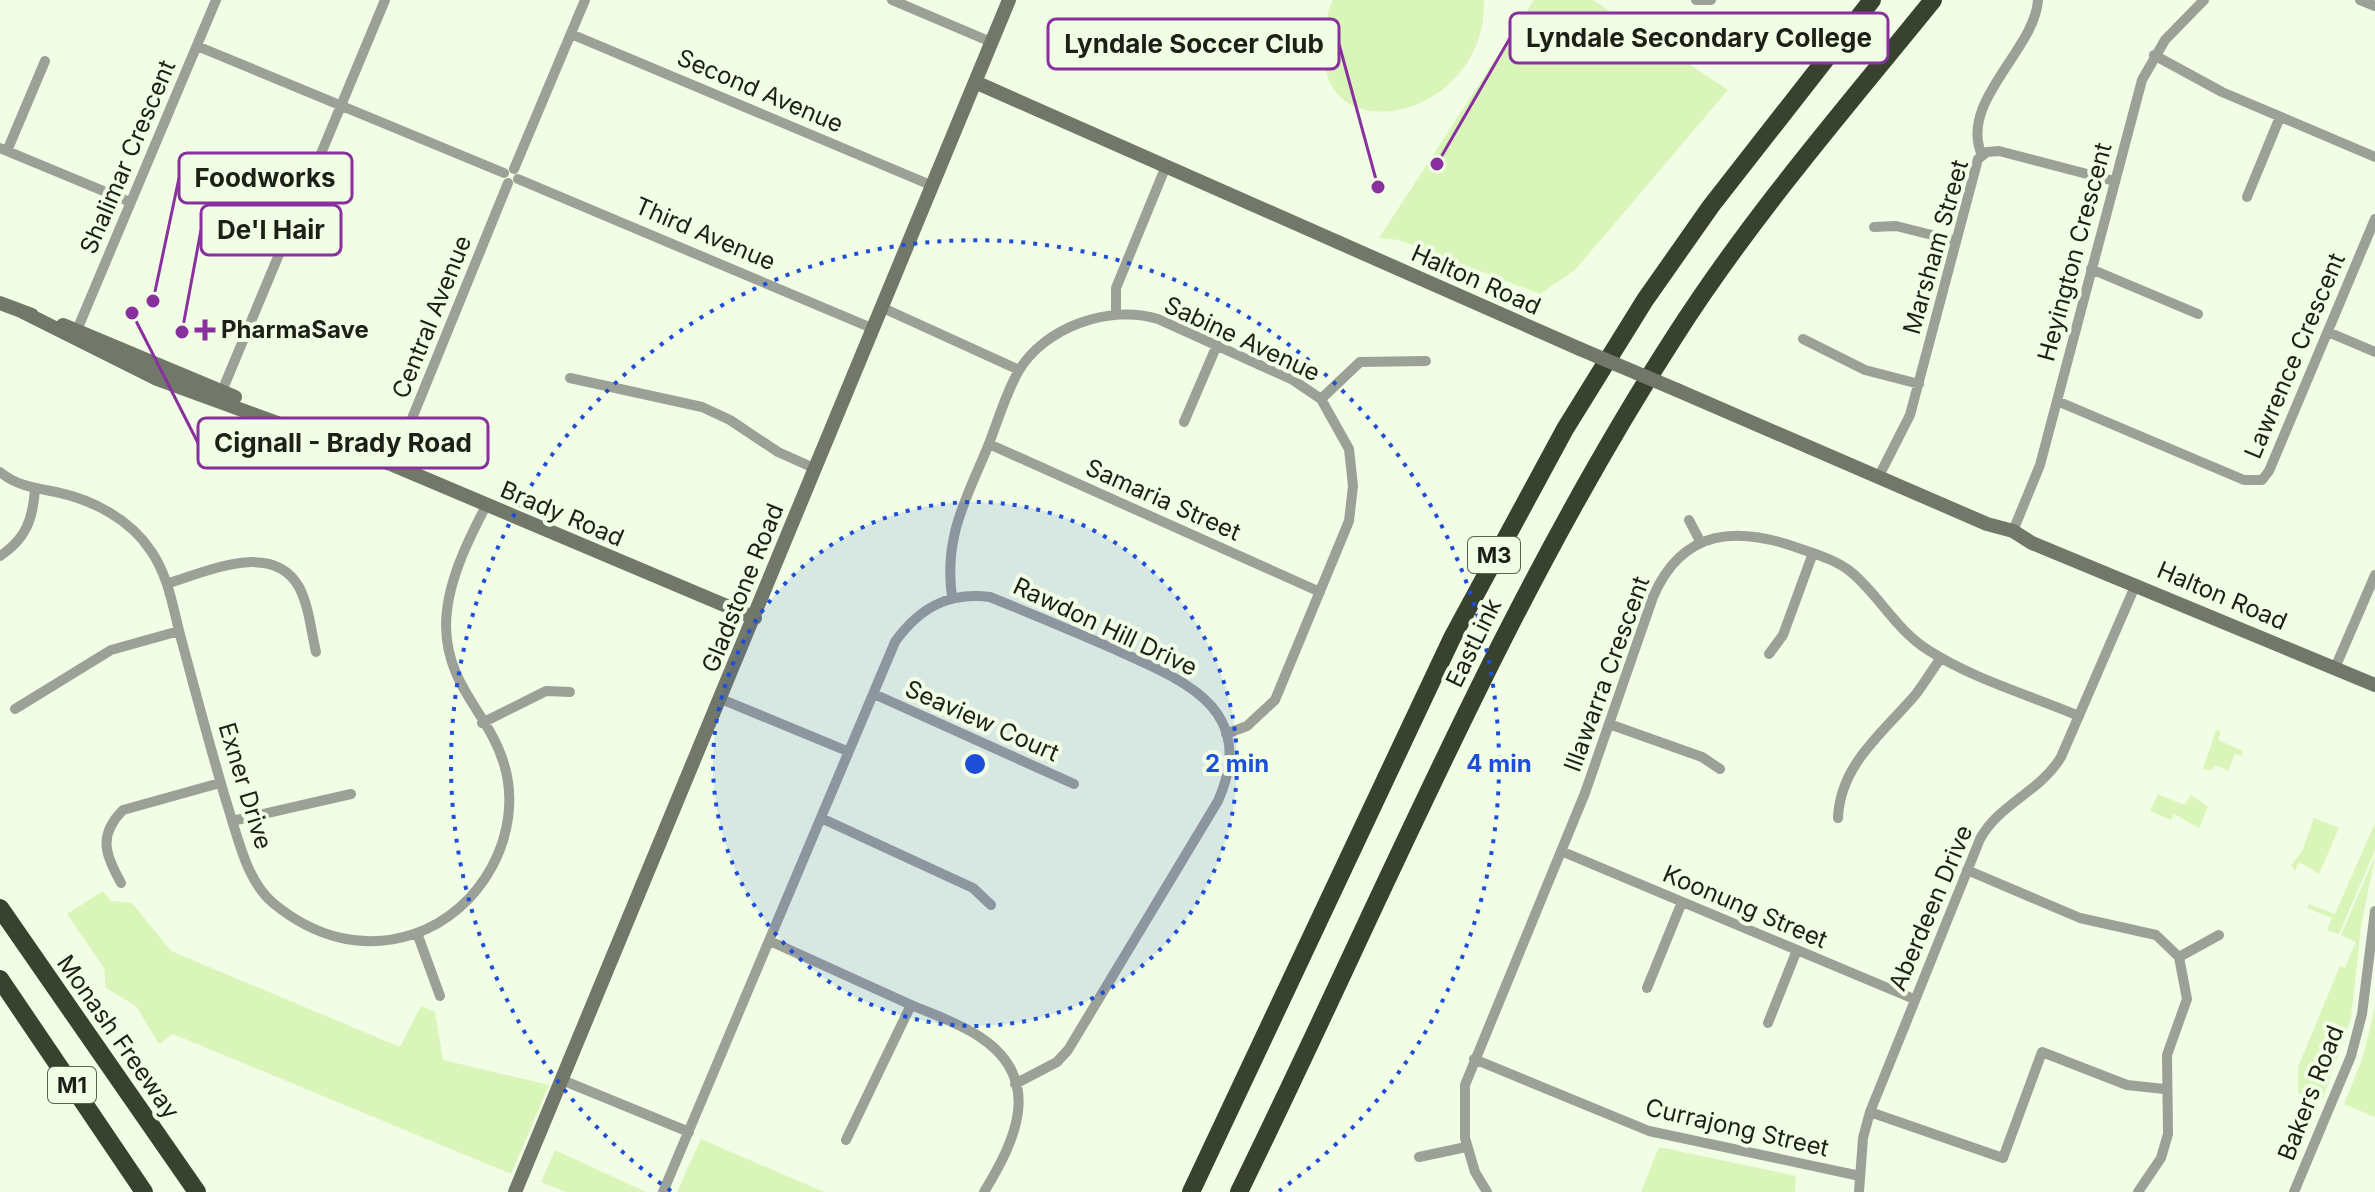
<svg xmlns="http://www.w3.org/2000/svg" width="2375" height="1192" font-family="Inter,sans-serif">
	<style>
		.green { fill: #daf5b9 }
		.lines { fill: none; stroke-linecap: round; stroke-linejoin: round }
		.minor { stroke: #9ca197; stroke-width: 10 }
		.secondary { stroke: #717869; stroke-width: 14 }
		.motorway { stroke: #39422e; stroke-width: 18 }
		.secondary-bridge { stroke: #717869; stroke-width: 14 }
		.ring { fill: none; stroke: #1d4ed8; stroke-width: 4; stroke-dasharray: 4 8 }
		.poi-dot { fill: #88319e; stroke: #f1fde4; stroke-width: 3 }
		.labels { text-anchor: middle; stroke-width: 8; stroke-linejoin: round; paint-order: stroke }
		.shield { fill: #f1fde4; stroke: #5c6254; stroke-width: 2 }
		.shield-label { font-size: 22px; font-weight: bold; fill: #1c2017 }
		.street-label { font-size: 24px; fill: #1c2017; stroke: #f1fde4 }
		.poi-label { font-size: 24px; font-weight: bold; fill: #1c2017; stroke: #f1fde4; text-anchor: start }
		.centre { fill: #1d4ed8; stroke: #f1fde4; stroke-width: 4 }
		.ring-label { font-size: 24px; text-anchor: middle; font-weight: bold; fill: #1d4ed8; stroke: #f1fde4; stroke-width: 8; stroke-linejoin: round; paint-order: stroke }
		.leader { fill: none; stroke: #88319e; stroke-width: 3 }
		.callout-dot { fill: #88319e; stroke: #f1fde4; stroke-width: 3 }
		.callout { fill: #f1fde4; stroke: #88319e; stroke-width: 3 }
		.callout-label { font-size: 26px; text-anchor: middle; font-weight: bold; fill: #1c2017 }
	</style>
	<rect width="100%" height="100%" fill="#f1fde4"/>
	<path class="green" d="M1333,0H1484C1488,119 1318,156 1324,47C1325,30 1325,15 1333,0Z
		M1534,0H1593L1728,90L1575,270L1540,294L1399,240L1379,238Z
		M2216,730L2221,732L2218,740L2243,751L2241,756L2235,754L2228,771L2215,765L2212,770L2203,769Z
		M2158,794L2184,805L2191,795L2208,807L2199,828L2174,814L2171,820L2150,811Z
		M2314,818L2339,828L2319,874L2299,862L2295,871L2291,865L2302,851Z
		M2375,823V850L2339,934L2327,930L2332,918L2307,908L2309,904L2335,914Z
		M2375,856L2361,927L2351,1019L2323,1098L2310,1103L2298,1092V1067L2340,966L2345,968L2356,942L2341,935Z
		M103,891L111,901L132,903L171,951L400,1047L421,1006L435,1012L443,1060L549,1085L511,1174L173,1034L159,1044L136,1006L106,988L104,968L67,914Z
		M2375,1007V1117L2344,1104L2363,1057Z
		M701,1139L824,1192H677Z
		M1659,1147L1796,1176L1795,1192H1641Z
		M555,1150L646,1192H565L541,1182Z"/>
	<g class="lines">
		<path class="minor" d="M892,0L991,42
			M1696,0H1711
			M2360,0L2375,6
			M571,34L933,186
			M197,46L504,173
			M2154,55L2222,92L2375,157
			M0,148L130,202
			M7,151L45,61
			M1982,155C1958,102 2035,50 2038,0
			M514,169L585,0
			M518,179L874,329
			M2247,197L2280,117
			M1874,227L1896,226L1956,241
			M2091,269L2198,314
			M883,308L1019,370
			M1116,314V288L1166,166
			M77,330L216,0
			M2328,332L2375,352
			M1803,339L1865,370L1919,384
			M570,378L702,407L730,420L778,452L816,469
			M222,391L385,0
			M1321,399L1360,362L1426,361
			M2057,401L2244,480H2262L2269,471L2375,219
			M1184,422L1217,345
			M989,444L1320,592
			M393,465L508,183
			M0,472C17,486 35,488 56,492C93,500 130,519 151,551C170,579 173,610 182,642C198,701 213,759 231,817C240,846 249,883 273,903C314,937 363,951 414,934C481,912 525,833 504,764C489,713 447,688 446,626C446,585 467,542 486,506
			M1879,476L1910,415L1978,159L1987,152L1999,151L2114,181
			M1689,520L1701,543
			M2013,531L2040,465L2142,80L2165,40L2204,0
			M0,556C26,539 33,519 35,489
			M169,583C206,572 273,540 299,587C309,606 311,631 316,652
			M952,597C944,539 964,503 986,451C997,425 1004,397 1018,372C1044,327 1110,304 1158,319L1293,380L1321,399L1349,449L1353,486L1349,521L1275,700L1247,726L1226,734
			M1769,654L1783,635L1813,553
			M2335,668L2375,575
			M874,694L1074,784
			M721,699L847,751
			M15,709L111,650L179,631
			M482,723L546,691L570,692
			M1609,724L1702,757L1720,769
			M821,818L973,888L991,905
			M1838,818C1840,764 1884,732 1916,694C1925,682 1932,670 1941,658
			M232,821L351,794
			M1561,851L1914,999
			M1967,870L2080,918L2156,935L2179,957L2187,999L2167,1055L2168,1134L2161,1158L2138,1192
			M121,883C106,855 97,836 123,810L220,783
			M417,933L440,996
			M770,941C816,962 862,983 909,1004C932,1014 959,1023 980,1037C1045,1080 1015,1141 984,1192
			M2179,957L2219,935
			M1647,988L1682,902
			M1768,1023L1797,950
			M1474,1059L1649,1131L1860,1176
			M562,1080L689,1132
			M1870,1112L2003,1158L2042,1052L2127,1085L2164,1089
			M846,1140L911,1005
			M1419,1157L1466,1147
			M663,1192L895,642C919,608 948,592 990,597C1032,614 1073,631 1114,649C1183,680 1259,708 1218,801L1068,1050L1057,1062L1015,1084
			M1487,1192L1475,1172L1465,1138V1085L1585,793L1653,597C1683,527 1739,526 1801,549C1818,555 1836,560 1851,572C1879,595 1895,629 1928,650C1973,679 2029,695 2079,716
			M1859,1192L1863,1138L1870,1112L1980,839C2000,803 2040,792 2061,757L2136,584
			M2294,1192L2351,1056L2362,1014L2375,911"/>
		<path class="secondary" d="M975,82L1580,349
			M0,303L32,315
			M23,312L157,379L393,465L755,618
			M63,325L235,397
			M1677,390L1987,524L2013,531L2032,543L2375,685
			M515,1192L1009,0"/>
		<path class="motorway" d="M0,908L197,1192
			M0,979L144,1192
			M1191,1192L1452,638L1565,429L1645,300L1711,206L1872,0
			M1239,1192C1380,905 1501,606 1675,336C1751,217 1844,110 1933,0"/>
		<path class="secondary-bridge" d="M1580,349L1677,390"/>
	</g>
	<circle cx="975" cy="764" r="262" fill="#1d4ed8" fill-opacity=".12"/>
	<g class="ring">
		<circle cx="975" cy="764" r="262"/>
		<path d="M671 1191A524 524 0 1 1 1279 1191"/>
	</g>
	<path class="poi-dot" d="M201 318h8v8h8v8h-8v8h-8v-8h-8v-8h8z"/>
	<g class="labels">
		<g class="shield">
			<rect x="1468" y="537" width="52" height="36" rx="6"/>
			<rect x="48" y="1067" width="48" height="36" rx="6"/>
		</g>
		<g class="shield-label">
			<text x="1494" y="563">M3</text>
			<text x="72" y="1093">M1</text>
		</g>
		<g class="street-label">
			<text transform="translate(760 91) rotate(23)" y="8">Second Avenue</text>
			<text transform="translate(128 157) rotate(-67)" y="8">Shalimar Crescent</text>
			<text transform="translate(705 234) rotate(23)" y="8">Third Avenue</text>
			<text transform="translate(1936 247) rotate(-74)" y="8">Marsham Street</text>
			<text transform="translate(2075 252) rotate(-75)" y="8">Heyington Crescent</text>
			<text transform="translate(1476 280) rotate(24)" y="8">Halton Road</text>
			<text transform="translate(432 317) rotate(-68)" y="8">Central Avenue</text>
			<text transform="translate(1242 339) rotate(25)" y="8">Sabine Avenue</text>
			<text transform="translate(2295 356) rotate(-67)" y="8">Lawrence Crescent</text>
			<text transform="translate(1163 500) rotate(24)" y="8">Samaria Street</text>
			<text transform="translate(562 514) rotate(23)" y="8">Brady Road</text>
			<text transform="translate(743 588) rotate(-68)" y="8">Gladstone Road</text>
			<text transform="translate(2222 596) rotate(23)" y="8">Halton Road</text>
			<text transform="translate(1105 627) rotate(25)" y="8">Rawdon Hill Drive</text>
			<text transform="translate(1474 643) rotate(-64)" y="8">EastLink</text>
			<text transform="translate(1607 674) rotate(-70)" y="8">Illawarra Crescent</text>
			<text transform="translate(982 721) rotate(24)" y="8">Seaview Court</text>
			<text transform="translate(245 786) rotate(73)" y="8">Exner Drive</text>
			<text transform="translate(1745 907) rotate(23)" y="8">Koonung Street</text>
			<text transform="translate(1931 908) rotate(-67)" y="8">Aberdeen Drive</text>
			<text transform="translate(118 1037) rotate(55)" y="8">Monash Freeway</text>
			<text transform="translate(2311 1093) rotate(-69)" y="8">Bakers Road</text>
			<text transform="translate(1737 1128) rotate(13)" y="8">Currajong Street</text>
		</g>
		<g class="poi-label">
			<text x="221" y="338">PharmaSave</text>
		</g>
	</g>
	<circle cx="975" cy="764" r="12" class="centre"/>
	<g class="ring-label">
		<text x="1237" y="772">2 min</text>
		<text x="1499" y="772">4 min</text>
	</g>
	<path class="leader" d="M1437 164L1510 38M1378 187L1339 44M153 301L179 178M182 332L201 230M132 313L198 443"/>
	<g class="callout-dot">
		<circle cx="1437" cy="164" r="8"/>
		<circle cx="1378" cy="187" r="8"/>
		<circle cx="153" cy="301" r="8"/>
		<circle cx="182" cy="332" r="8"/>
		<circle cx="132" cy="313" r="8"/>
	</g>
	<g class="callout">
		<rect x="1510" y="13" width="378" height="50" rx="8"/>
		<rect x="1048" y="19" width="291" height="50" rx="8"/>
		<rect x="179" y="153" width="173" height="50" rx="8"/>
		<rect x="201" y="205" width="140" height="50" rx="8"/>
		<rect x="198" y="418" width="290" height="50" rx="8"/>
	</g>
	<g class="callout-label">
		<text x="1699" y="47">Lyndale Secondary College</text>
		<text x="1194" y="53">Lyndale Soccer Club</text>
		<text x="265" y="187">Foodworks</text>
		<text x="271" y="239">De'l Hair</text>
		<text x="343" y="452">Cignall - Brady Road</text>
	</g>
</svg>
